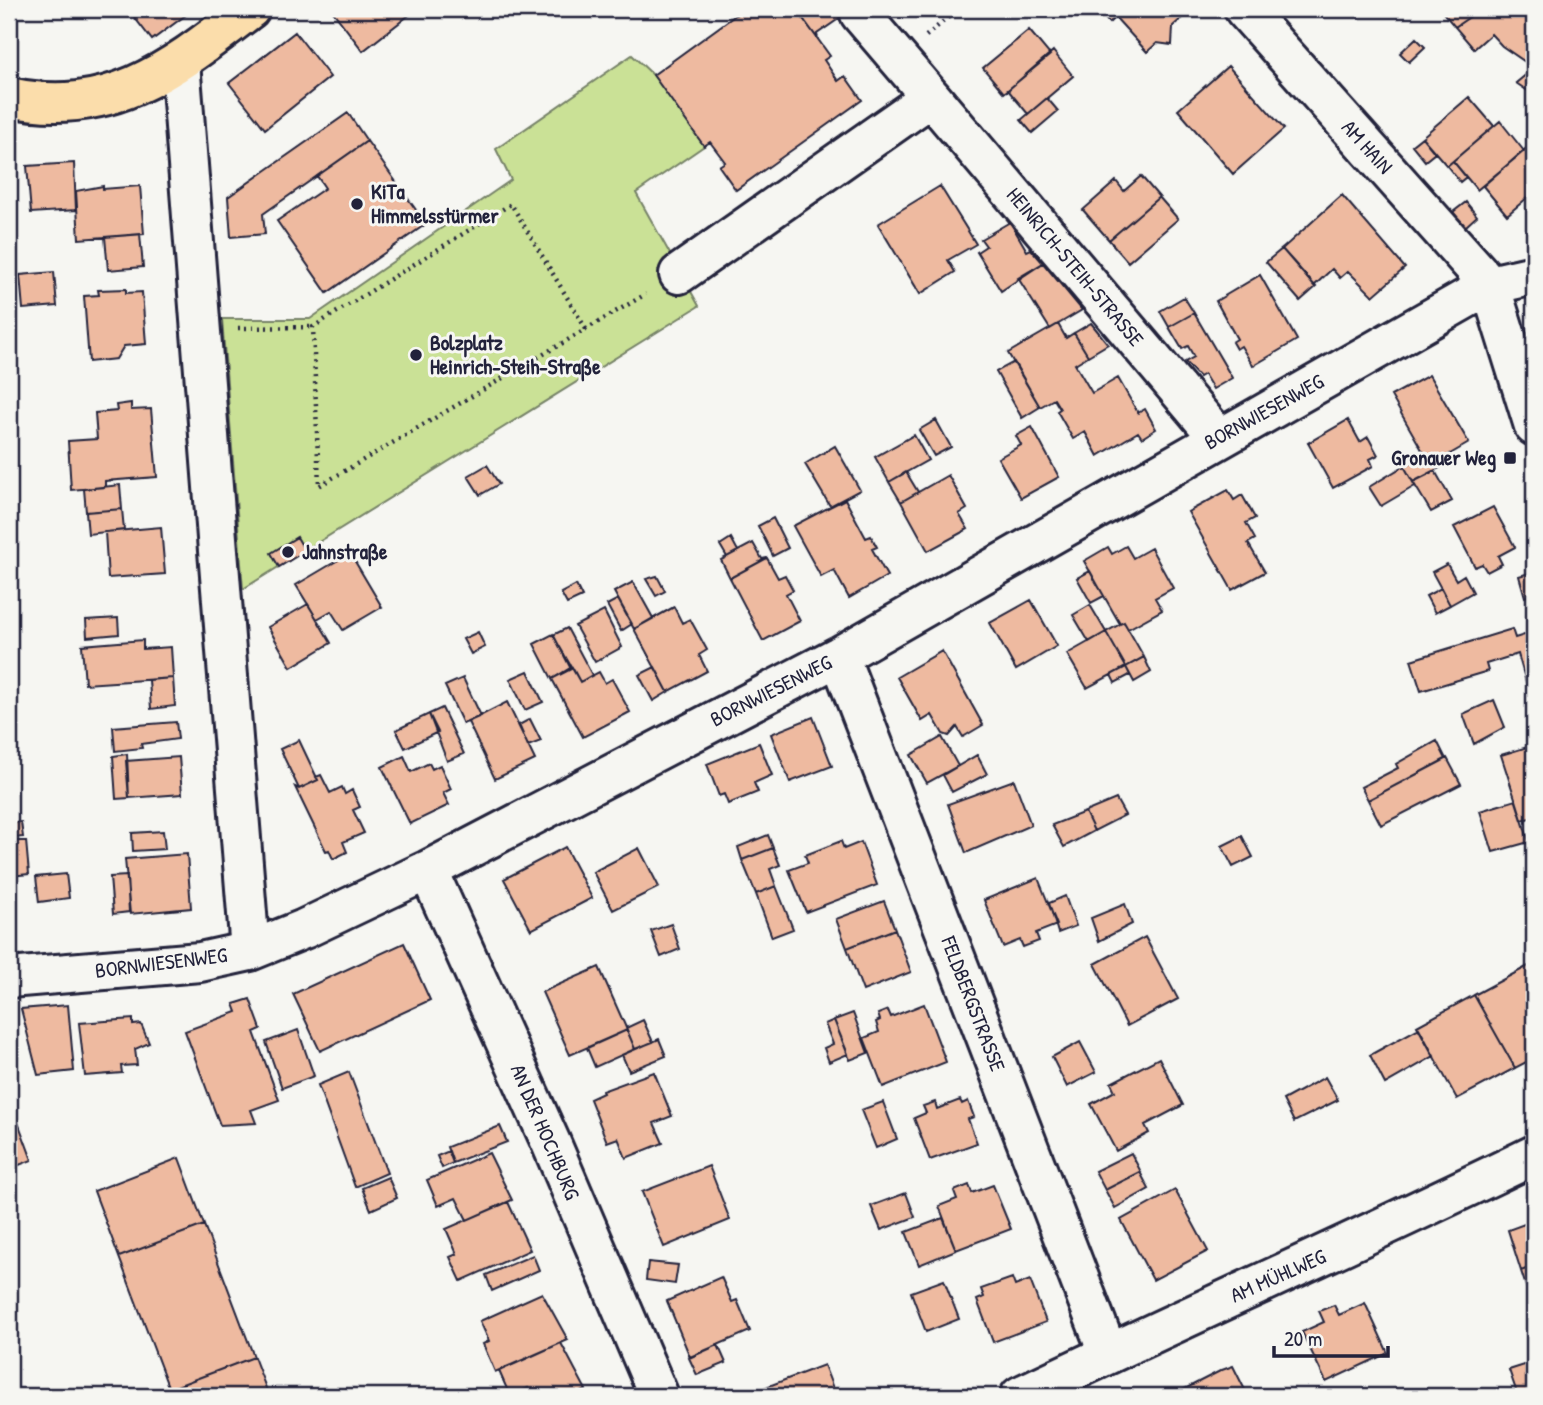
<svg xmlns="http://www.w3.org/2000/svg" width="1543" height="1405" font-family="'Patrick Hand',sans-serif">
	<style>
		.green { fill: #cae196; stroke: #768268; stroke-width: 2 }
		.building { fill: #eebaa0; stroke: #22223b; stroke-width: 2 }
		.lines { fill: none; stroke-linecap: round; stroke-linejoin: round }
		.minor-casing { stroke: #22223b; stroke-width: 44 }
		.major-casing { stroke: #22223b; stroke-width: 44 }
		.path { stroke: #22223b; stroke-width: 4.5; stroke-dasharray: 2 5; stroke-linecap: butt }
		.minor { stroke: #f6f6f2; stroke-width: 38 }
		.major { stroke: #fbddab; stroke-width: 38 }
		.poi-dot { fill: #22223b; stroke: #f6f6f2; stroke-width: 2.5 }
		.labels { text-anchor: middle; stroke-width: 6; stroke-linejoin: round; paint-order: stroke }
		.street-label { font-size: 21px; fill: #22223b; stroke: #f6f6f2 }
		.poi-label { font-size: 21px; font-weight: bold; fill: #22223b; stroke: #f6f6f2; text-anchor: start }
	</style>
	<rect width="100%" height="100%" fill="#f6f6f2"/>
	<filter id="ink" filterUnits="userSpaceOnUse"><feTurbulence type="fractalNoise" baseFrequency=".0143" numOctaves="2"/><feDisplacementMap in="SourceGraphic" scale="14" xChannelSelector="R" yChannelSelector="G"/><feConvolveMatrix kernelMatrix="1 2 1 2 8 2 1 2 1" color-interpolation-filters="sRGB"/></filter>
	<g filter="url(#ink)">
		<path class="green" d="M632,55L653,75L704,146L636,193L699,306L243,589L222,319H310L511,180L496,149Z"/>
		<path class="building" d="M128,9H194L152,40Z
			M331,9H411L413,12L363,51Z
			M744,9H796L830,56L824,60L838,81L845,76L862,100L736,190L719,166L725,162L710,142L704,146L653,75Z
			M796,9H853L817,34L818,39Z
			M1097,9H1124L1109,23Z
			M1124,9H1188L1190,11L1173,26L1172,45L1157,43L1147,52L1115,17Z
			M1440,9H1481L1455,27Z
			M1481,9H1534V68L1502,46L1491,34L1474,49L1455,27Z
			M1029,30L1050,55L1004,93L983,68Z
			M295,32L330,77L265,129L229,83Z
			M1416,38L1425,47L1409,62L1400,53Z
			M1053,51L1073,76L1028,114L1008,90Z
			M1228,66L1284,129L1233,174L1178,110Z
			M1534,68V86L1528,91L1516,83Z
			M1469,97L1494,126L1447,166L1422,137Z
			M1047,98L1058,111L1032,133L1021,120Z
			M348,113L367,141L263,214L265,234L231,237L228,197Z
			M1500,121L1524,151L1477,190L1453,161Z
			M1422,137L1435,153L1425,161L1412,145Z
			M367,141L426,224L327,293L277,221L325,188L317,176Z
			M1530,145L1534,150V192L1507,215L1483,186Z
			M1453,161L1466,177L1460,182L1447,166Z
			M74,163L76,210L31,213L27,166Z
			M1141,176L1159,197L1109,240L1083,210L1116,181L1124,191Z
			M103,186V189L140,186L144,234L79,239L76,191Z
			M940,186L976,244L948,260L955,272L920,294L878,224Z
			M1342,195L1405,268L1373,296L1348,271L1340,278L1332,269L1314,286L1282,249Z
			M1159,197L1178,219L1128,262L1109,240Z
			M1466,202L1477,216L1465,227L1453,212Z
			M1010,222L1027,251L1031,249L1043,263L1001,291L977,252L986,246L981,239Z
			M140,234L143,267L108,270L105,237Z
			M1282,249L1316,287L1300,301L1266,262Z
			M1043,263L1082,310L1050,329L1018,278Z
			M54,272L57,306L23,309L20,275Z
			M1260,275L1297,340L1253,366L1241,346L1236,349L1232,342L1237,339L1216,301Z
			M126,289V293L142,292L146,344L124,346L116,359L89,362L84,296L99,295L98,290Z
			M1184,297L1194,313L1169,327L1160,311Z
			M1194,313L1232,378L1213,389L1204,374L1199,377L1185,362L1194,357L1188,346L1182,349L1169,327Z
			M1091,323L1108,344L1088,356L1074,333Z
			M1058,324L1066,338L1074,333L1088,356L1075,364L1092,393L1118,378L1138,413L1145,409L1156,429L1142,438L1138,432L1098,456L1085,432L1073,439L1057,411L1060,409L1054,399L1040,407L1008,353Z
			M1014,362L1040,407L1022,418L996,372Z
			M1429,375L1469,443L1445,457L1449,463L1413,482L1404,466L1425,455L1391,396Z
			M131,403V410L151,409L157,477L105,481V487L71,490L68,441L97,439L95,413L117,411L116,405Z
			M936,420L951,447L934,456L919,430Z
			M1348,420L1360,442L1368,437L1378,455L1370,459L1373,466L1333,488L1308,443Z
			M1032,427L1059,477L1021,498L998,458L1021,445L1016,436Z
			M914,435L928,460L889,482L875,457Z
			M835,446L860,490L830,506L805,464Z
			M487,465L499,484L480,495L468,476Z
			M1404,466L1415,486L1381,506L1369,487Z
			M1435,471L1452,501L1431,512L1413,482Z
			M906,472L918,492L901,502L889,482Z
			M948,475L967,509L959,514L968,529L928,551L901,502Z
			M120,485L122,509L86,512L84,489Z
			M1228,490L1234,500L1242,495L1255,518L1246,523L1255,539L1248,543L1265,572L1232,590L1188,512Z
			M845,499L866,538L871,536L877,547L872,549L887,576L849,598L834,570L821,577L793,526Z
			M1493,507L1515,547L1498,556L1502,564L1487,572L1482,564L1475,567L1454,527Z
			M122,509L124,530L88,534L86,512Z
			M773,518L788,548L773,556L758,526Z
			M161,527L165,574L108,578L105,532Z
			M297,537L305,551L279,567L271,553Z
			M731,538L738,551L727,557L720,545Z
			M753,543L762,559L767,558L730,578L721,560Z
			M1126,546L1133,558L1151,548L1173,588L1155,598L1162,610L1128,629L1124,622L1120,624L1084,561L1108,547L1112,554Z
			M350,553L382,607L343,630L331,611L317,619L296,585Z
			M767,558L778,578L785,575L793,590L786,594L800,621L763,641L730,578Z
			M1447,564L1456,580L1464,575L1473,592L1450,605L1432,572Z
			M1090,571L1104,596L1091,603L1077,578Z
			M1533,572L1534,594L1525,597L1519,576Z
			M657,576L665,591L656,596L646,579Z
			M633,582L653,618L634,629L614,592Z
			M576,585L582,597L567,604L561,593Z
			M1441,588L1450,605L1435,613L1426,596Z
			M618,599L632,624L621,631L607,605Z
			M1031,600L1057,646L1016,670L990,623Z
			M308,604L331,643L291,667L268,627Z
			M1090,605L1106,632L1089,642L1073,615Z
			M674,607L682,623L690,619L707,650L699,655L707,671L668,692L634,629Z
			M604,611L622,647L595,662L575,626Z
			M118,618L119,634L87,637L86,620Z
			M1124,622L1144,657L1126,667L1106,632Z
			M567,628L592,675L580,682L553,635Z
			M1512,629L1515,638L1534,632V679L1526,682L1518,654L1486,664L1488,671L1421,691L1411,660Z
			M478,632L485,647L471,654L463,639Z
			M1106,632L1126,667L1087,688L1067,654Z
			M553,634L571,669L552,679L534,644Z
			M143,640V649L171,647L173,678L85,684L82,645Z
			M942,651L983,725L963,737L957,727L949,736L943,734L932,715L922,721L897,677Z
			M1144,657L1151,672L1134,682L1126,667Z
			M572,667L580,682L599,672L605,683L612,679L630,712L583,737L552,679Z
			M655,667L668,692L653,701L639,675Z
			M1126,667L1130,675L1115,683L1111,675Z
			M528,671L543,702L525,710L510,679Z
			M173,678L175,706L151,709L149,680Z
			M463,678L481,716L463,724L445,686Z
			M1494,700L1505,727L1474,744L1463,714Z
			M507,702L535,760L495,779L468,722Z
			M442,708L464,754L447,761L429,714Z
			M429,714L438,732L405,748L396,730Z
			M813,717L832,766L790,782L771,734Z
			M530,719L541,741L528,746L519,725Z
			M176,722L178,739L141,744L142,748L115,751L113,727Z
			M942,737L958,766L927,783L911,755Z
			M299,740L318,780L299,789L280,749Z
			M1437,741L1446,759L1368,800L1361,787L1398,768L1396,764Z
			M759,743L772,775L754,783L758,792L728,804L724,794L719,796L707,764Z
			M1534,745V817L1522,820L1501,755Z
			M127,754L129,798L116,799L113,756Z
			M977,755L987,774L952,792L943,775Z
			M404,756L411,772L429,763L432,769L440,765L451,789L443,793L449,805L410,824L382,767Z
			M179,757L182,794L129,798L126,761Z
			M1447,758L1461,784L1381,825L1368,800Z
			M321,775L330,793L342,787L345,794L352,790L360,807L353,810L364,833L343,842L347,852L333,859L329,850L326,851L295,787L299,789L318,780L316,777Z
			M1014,780L1031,825L966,853L948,804Z
			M1116,799L1125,815L1094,831L1085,812Z
			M1516,800L1529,842L1493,852L1480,811Z
			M1085,812L1094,831L1064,847L1052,825Z
			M21,822L23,837L9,838V823Z
			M163,831L165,849L133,851L132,833Z
			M768,835L773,848L742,860L738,847Z
			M1242,836L1253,857L1233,867L1222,846Z
			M9,841H26L29,874L10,876Z
			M841,841L844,849L861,842L877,885L806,912L789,870L808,863L805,855Z
			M565,847L592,898L531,930L504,879Z
			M639,848L659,887L613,910L593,872Z
			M773,848L780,865L770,869L776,886L756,894L742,860Z
			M187,854L191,908L130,914L125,859Z
			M66,874L69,898L39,902L36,877Z
			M127,876L129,912L113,914L110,877Z
			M1038,878L1057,925L1036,933L1039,941L1023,947L1020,940L1003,947L984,900Z
			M776,886L793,929L772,937L756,894Z
			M1065,896L1076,926L1058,933L1049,903Z
			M884,901L895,929L847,948L836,919Z
			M1125,904L1132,924L1099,941L1091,918Z
			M671,924L680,949L661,957L651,931Z
			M895,929L911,972L863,991L847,948Z
			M1145,937L1178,999L1127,1026L1095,964Z
			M404,943L430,1000L320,1051L293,994Z
			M1534,963V1058L1515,1068L1474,995Z
			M599,967L627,1030L570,1055L542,992Z
			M1474,995L1515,1068L1457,1099L1417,1026Z
			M250,999L261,1029L254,1032L279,1100L251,1110L256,1123L220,1125L185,1031L237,1012L234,1004Z
			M924,1004L946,1062L883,1087L864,1038L879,1032L876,1022L880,1020L878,1014L888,1010L891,1017Z
			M68,1005L74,1071L38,1075L21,1009Z
			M853,1013L868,1053L850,1060L834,1020Z
			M133,1019V1025L141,1024L149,1043L135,1049L137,1065L121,1066L122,1073L85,1076L79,1023Z
			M643,1020L653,1042L635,1049L626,1028Z
			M834,1020L848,1054L829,1062L824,1048L833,1044L825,1024Z
			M1419,1028L1434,1056L1385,1084L1370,1055Z
			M298,1030L314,1076L282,1088L266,1042Z
			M627,1030L635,1049L595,1067L587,1048Z
			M659,1039L666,1056L629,1071L622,1055Z
			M1080,1042L1096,1072L1067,1087L1052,1057Z
			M1159,1058L1183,1105L1145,1125L1149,1133L1116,1151L1091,1104L1115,1091L1111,1083Z
			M349,1072L387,1173L355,1187L318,1085Z
			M654,1072L672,1116L654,1123L663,1143L626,1158L618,1138L607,1142L590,1099L603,1093L602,1091Z
			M1325,1077L1338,1100L1294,1122L1283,1100Z
			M9,1098L32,1160L14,1167L9,1153Z
			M960,1100L962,1104L968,1101L974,1117L968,1119L977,1143L930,1160L914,1118L926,1113L923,1106L935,1102L937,1109Z
			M883,1102L897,1139L876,1148L861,1110Z
			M500,1126L507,1142L453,1163L447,1147Z
			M449,1151L453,1163L442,1168L437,1156Z
			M489,1153L512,1200L467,1220L456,1198L438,1206L427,1180Z
			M1131,1153L1141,1172L1105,1190L1095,1171Z
			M179,1158L204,1225L119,1257L94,1191Z
			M709,1166L730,1220L664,1247L642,1192Z
			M1140,1172L1149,1189L1115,1208L1105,1190Z
			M388,1177L397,1198L371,1210L362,1188Z
			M969,1185L972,1193L993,1185L1011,1229L956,1250L939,1206L957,1199L954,1191Z
			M1175,1190L1208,1251L1153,1280L1121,1220Z
			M906,1193L915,1217L881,1230L871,1206Z
			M508,1202L530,1250L461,1281L450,1257L457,1254L446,1229Z
			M943,1218L956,1250L919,1265L906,1232Z
			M1534,1221V1246L1527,1223Z
			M1527,1223L1534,1246V1266L1521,1271L1508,1230Z
			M204,1225L254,1357L169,1389L119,1257Z
			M533,1255L539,1270L492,1291L486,1275Z
			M648,1262L678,1265L675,1284L646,1280Z
			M1534,1266V1311L1521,1271Z
			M721,1277L732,1302L737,1300L750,1331L690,1357L667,1301Z
			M1012,1278L1015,1286L1030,1280L1046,1322L993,1342L977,1300L984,1297L981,1289Z
			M944,1280L959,1319L926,1332L911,1292Z
			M542,1293L568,1340L495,1372L483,1344L489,1341L480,1321Z
			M1365,1303L1388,1353L1326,1382L1302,1332L1324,1322L1319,1311L1334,1305L1339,1315Z
			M561,1343L586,1390L573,1396H532L528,1388L510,1396L499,1371Z
			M718,1345L726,1363L697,1375L689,1358Z
			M254,1357L269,1396H172L169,1389Z
			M1534,1362V1396H1518L1509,1370Z
			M824,1365L836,1396H745V1395Z
			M1233,1366L1248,1396H1171L1222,1370Z"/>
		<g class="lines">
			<g class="minor-casing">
				<path id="minor" d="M1244,9L1490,285L1534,426
					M860,14L931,97
					M180,62C205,358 224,655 250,951
					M679,274L931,97L1219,438
					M839,656L1108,1353
					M428,870L551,1143L659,1396
					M9,978L200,962L250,951L304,929L428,870L839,656L1490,285L1534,275
					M1020,1396C1191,1314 1364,1238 1534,1155"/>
			</g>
			<g class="major-casing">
				<path id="major" d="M9,97C112,119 173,68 250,9"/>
			</g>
			<path class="path" d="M926,36L958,9
				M238,328L313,327
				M586,329L511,204L313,327L319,486L646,294"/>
			<use href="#minor" class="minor"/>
			<use href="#major" class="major"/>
		</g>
	</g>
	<g class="poi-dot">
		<circle cx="357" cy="204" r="7"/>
		<circle cx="416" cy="355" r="7"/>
		<rect x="1503" y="451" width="14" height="14" rx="3.5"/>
		<circle cx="288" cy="552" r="7"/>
	</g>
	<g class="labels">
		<g class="street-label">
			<text transform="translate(1367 147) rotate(48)" y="7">AM HAIN</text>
			<text transform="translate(1075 267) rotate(50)" y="7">HEINRICH-STEIH-STRASSE</text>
			<text transform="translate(1264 412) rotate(-29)" y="7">BORNWIESENWEG</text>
			<text transform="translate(771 691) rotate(-27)" y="7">BORNWIESENWEG</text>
			<text transform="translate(161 963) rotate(-7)" y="7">BORNWIESENWEG</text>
			<text transform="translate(973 1004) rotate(69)" y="7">FELDBERGSTRASSE</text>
			<text transform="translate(545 1132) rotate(67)" y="7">AN DER HOCHBURG</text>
			<text transform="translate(1278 1276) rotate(-24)" y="7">AM MÜHLWEG</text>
		</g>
		<g class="poi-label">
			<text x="371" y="199">KiTa<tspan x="371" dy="24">Himmelsstürmer</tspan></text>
			<text x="430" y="350">Bolzplatz<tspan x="430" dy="24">Heinrich-Steih-Straße</tspan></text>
			<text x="1496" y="465" text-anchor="end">Gronauer Weg</text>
			<text x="302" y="559">Jahnstraße</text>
		</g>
	</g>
	<rect width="1543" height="1405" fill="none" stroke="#f6f6f2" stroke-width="35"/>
	<rect x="18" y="18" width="1508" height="1370" fill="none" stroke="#22223b" stroke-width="2.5" filter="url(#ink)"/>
	<path d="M1274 1346v10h114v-10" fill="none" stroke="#22223b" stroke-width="3.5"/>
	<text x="1284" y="1346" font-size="21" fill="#22223b" stroke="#f6f6f2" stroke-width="5" paint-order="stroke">20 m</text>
</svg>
